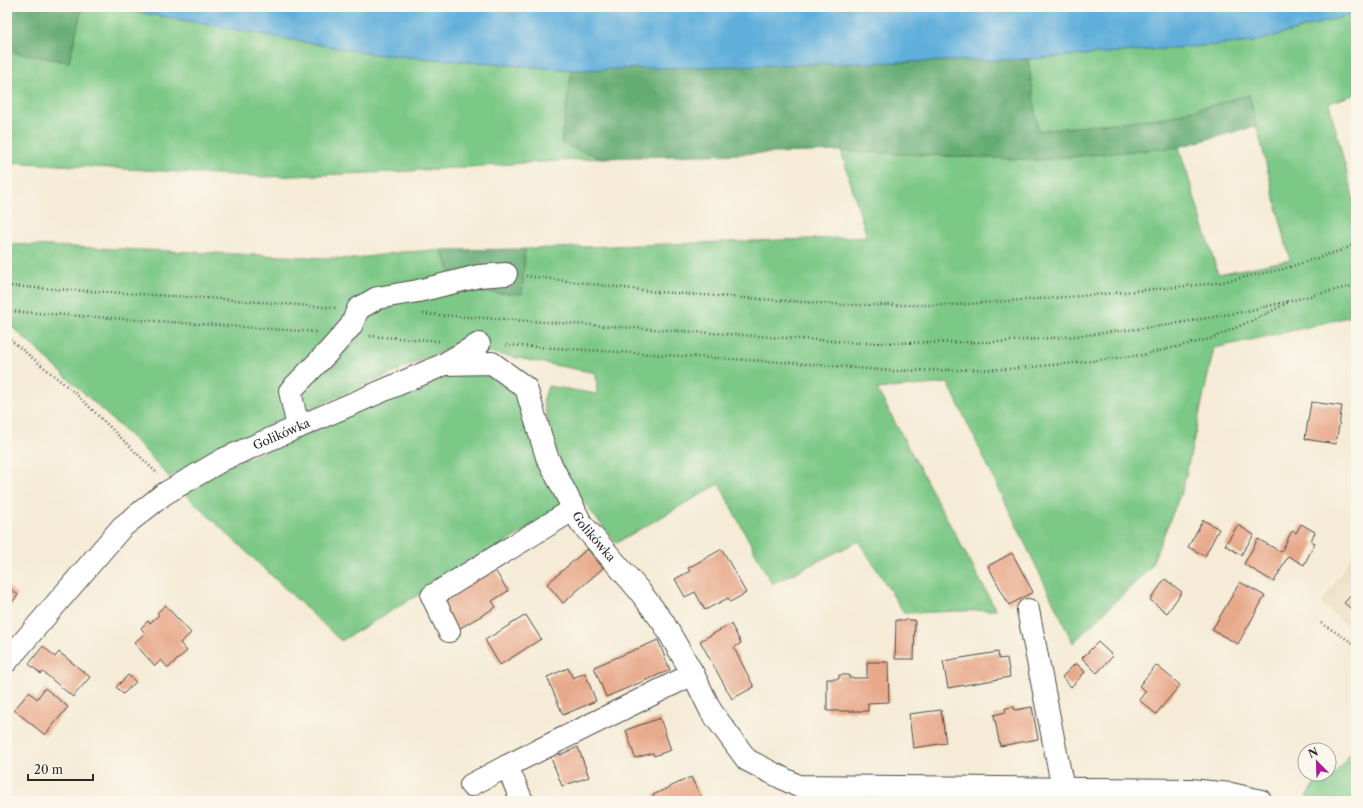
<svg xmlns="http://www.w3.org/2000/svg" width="1363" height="808" font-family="'Libre Caslon Text',serif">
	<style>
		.built { fill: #ead9ba }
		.green { fill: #7cc886; stroke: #547a58 }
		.forest { fill: #65ac73; stroke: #486c4f }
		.water { fill: #61afdb; stroke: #466d83 }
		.building { fill: #e8a98b }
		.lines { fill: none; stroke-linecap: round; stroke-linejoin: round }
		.minor-casing { stroke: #494845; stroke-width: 24 }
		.path { stroke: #494845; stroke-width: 2.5; stroke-dasharray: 1 3; stroke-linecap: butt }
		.minor { stroke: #fff; stroke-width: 22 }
		.labels { text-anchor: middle; stroke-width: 4; stroke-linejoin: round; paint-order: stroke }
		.street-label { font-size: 12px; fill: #2b2b2b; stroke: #fbf7ec }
	</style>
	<rect width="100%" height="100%" fill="#fbf7ec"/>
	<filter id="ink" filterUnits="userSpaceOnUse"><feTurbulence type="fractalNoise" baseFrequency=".025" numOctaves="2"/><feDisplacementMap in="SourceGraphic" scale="8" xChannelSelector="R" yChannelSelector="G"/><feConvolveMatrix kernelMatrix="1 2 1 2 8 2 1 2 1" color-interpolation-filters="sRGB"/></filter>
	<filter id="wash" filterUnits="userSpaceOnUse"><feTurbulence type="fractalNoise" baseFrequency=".012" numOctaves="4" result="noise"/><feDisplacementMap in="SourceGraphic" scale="16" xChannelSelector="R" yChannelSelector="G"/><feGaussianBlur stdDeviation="0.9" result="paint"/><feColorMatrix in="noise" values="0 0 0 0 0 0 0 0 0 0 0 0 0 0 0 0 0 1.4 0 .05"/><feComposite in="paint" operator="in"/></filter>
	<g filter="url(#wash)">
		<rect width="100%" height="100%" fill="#f5ebd6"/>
		<path class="built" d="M1356,549V633L1321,604Z"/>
		<path class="green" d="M82,7H110L372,54L572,70L561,143L601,158L395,172L265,177L7,162V51L69,62Z
			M1356,13V94L1329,103L1356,209V315L1296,330L1214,348L1183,488L1150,568L1073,643L948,383L877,389L996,610L904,613L859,541L772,584L719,484L616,543L575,492L556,451L543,402L548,386L597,394L596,373L455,346L233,442L169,477L141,446L8,323L7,324V244L353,259L401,252L442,250L457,291L522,294L525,249L867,237L841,151L1035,160L1179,147L1218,274L1290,260L1249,95L1168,117L1038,131L1028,59L1253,42Z
			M460,371H485L516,392L566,506L341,641L184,493L227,467L436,377Z
			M1356,746V801H1304L1318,779L1326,785Z"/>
		<path class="forest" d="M7,7H82L69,62L7,51Z
			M1028,59L1038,131L1168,117L1249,95L1256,126L1179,147L1036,160L841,151L601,158L561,143L572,70Z
			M525,249L522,294L457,291L442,250Z"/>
		<path class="water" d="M110,7H1356V13L1253,42L1028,59L572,70L372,54Z"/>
		<g id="blocks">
			<path class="building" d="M1311,402L1342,406L1336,444L1305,439Z
				M1203,520L1219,529L1205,556L1188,547Z
				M1301,524L1315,532L1311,541L1315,543L1304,565L1288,556L1274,582L1244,564L1258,539L1281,552L1292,531L1296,533Z
				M1238,525L1254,535L1241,555L1225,545Z
				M587,549L603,568L563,603L547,584Z
				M722,549L746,593L730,602L728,598L705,610L695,592L685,597L675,579L690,571L688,568Z
				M1012,553L1033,592L1009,605L988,566Z
				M493,567L508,591L492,601L496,607L457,630L439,601Z
				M1165,579L1182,592L1167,613L1150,600Z
				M1240,582L1265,596L1238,644L1212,630Z
				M7,586L18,595L7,609Z
				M1356,590V613L1344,603Z
				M165,605L191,633L180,643L187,651L168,668L161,660L155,666L134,643L145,633L141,628L148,621L150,623L159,615L157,613Z
				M526,615L541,639L500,665L485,640Z
				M896,620H915L914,659H895Z
				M731,624L741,643L734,648L754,687L732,699L700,641Z
				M658,640L670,670L606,697L594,667Z
				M1098,642L1113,656L1097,673L1082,658Z
				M43,646L55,657L59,652L90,677L73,697L43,672L41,674L29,664Z
				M998,652L999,659L1007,658L1010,677L948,688L943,661Z
				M867,662H888L889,702L868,703V711H827V679H839V675H849V678H867Z
				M1076,663L1085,672L1071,687L1062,677Z
				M1156,665L1180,685L1156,714L1139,700L1146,691L1139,686Z
				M568,668L573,678L585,673L596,701L563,715L547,677Z
				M128,675L136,682L123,694L116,687Z
				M45,688L68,707L45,735L14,710L29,692L37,699Z
				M1014,707L1015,710L1032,707L1038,739L1000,746L994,715L1006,712L1005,708Z
				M941,710L946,743L913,748L909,714Z
				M660,718L671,750L654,756L653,753L635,758L626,730Z
				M578,747L589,777L562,786L549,753L558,750L560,755Z
				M691,777L703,801H656L653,795Z"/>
		</g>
	</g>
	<g filter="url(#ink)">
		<use href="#blocks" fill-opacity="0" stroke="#494845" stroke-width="1"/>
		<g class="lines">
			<g class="minor-casing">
				<g id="minor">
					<path d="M446,363L479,344"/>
					<path d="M298,427L290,391L329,351L351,326L358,309L377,298L418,291L479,276L506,274"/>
					<path d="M1028,610L1063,789"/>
					<path d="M449,631L432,596L574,509"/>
					<path id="s1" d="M7,661L122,527L164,494L224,459L445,364L492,363L526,388L547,457L581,523L638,589L663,622L693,674L711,711L747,760L798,786L1190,790L1231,794L1261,801"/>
					<path d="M471,785L507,766"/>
					<path d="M522,801L507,766L693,674"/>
				</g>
			</g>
			<path class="path" d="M526,276L658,292L847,305H954L1093,295L1217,283L1283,269L1339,251L1356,244
				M7,286L222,299L336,308
				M7,311L317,332
				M423,314L863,343L999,342L1077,336L1162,326L1247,311L1356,285
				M370,336L439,341
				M7,337L75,393L158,474
				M506,345L796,363L894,371L1008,369L1074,363L1142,355L1210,339L1260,317L1289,302
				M1321,623L1356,645"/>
			<use href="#minor" class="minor"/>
		</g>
	</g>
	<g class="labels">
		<g class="street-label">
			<text dy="4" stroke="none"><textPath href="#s1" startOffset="362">Golikówka</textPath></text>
			<text dy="4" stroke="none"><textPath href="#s1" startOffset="794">Golikówka</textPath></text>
		</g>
	</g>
	<rect width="1363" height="808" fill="none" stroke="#fbf7ec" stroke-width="24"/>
	<g transform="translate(1317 762) rotate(337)"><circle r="19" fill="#fbf7ec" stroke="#a8a59f"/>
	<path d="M0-3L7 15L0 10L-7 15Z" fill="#b5179e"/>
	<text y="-6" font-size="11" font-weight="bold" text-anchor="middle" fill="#2b2b2b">N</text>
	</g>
	<path d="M28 774v6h65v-6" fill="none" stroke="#2b2b2b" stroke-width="2"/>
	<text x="34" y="774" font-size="12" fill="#2b2b2b" stroke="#fbf7ec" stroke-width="3" paint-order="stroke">20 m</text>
</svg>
